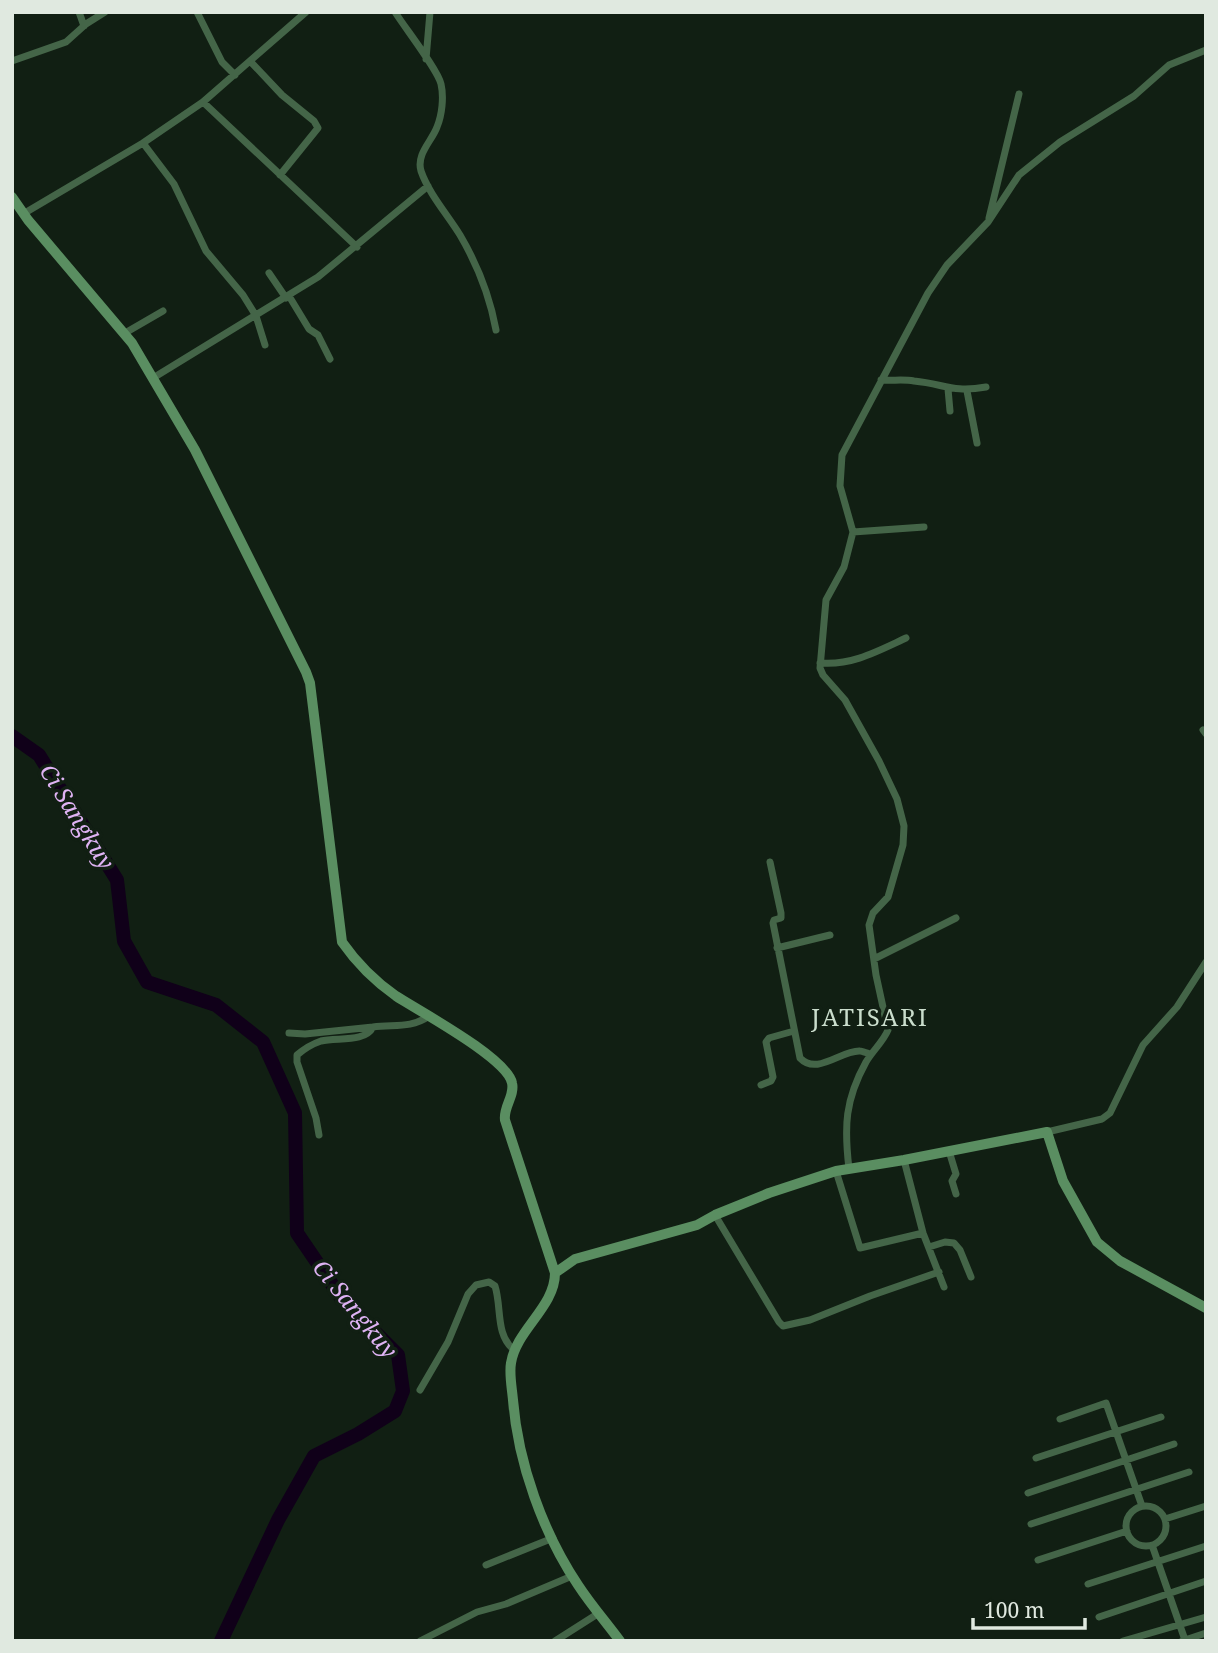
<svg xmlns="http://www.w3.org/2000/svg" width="1218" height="1653" font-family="'Noto Serif',serif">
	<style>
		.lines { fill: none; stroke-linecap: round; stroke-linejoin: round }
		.river { stroke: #100019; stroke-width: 14 }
		.street { stroke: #446548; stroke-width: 7 }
		.secondary { stroke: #5a8e61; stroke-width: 10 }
		.labels { text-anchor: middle; stroke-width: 7; stroke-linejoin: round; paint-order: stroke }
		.water-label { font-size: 23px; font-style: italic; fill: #dfb3f4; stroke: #111f13 }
		.quarter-label { font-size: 24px; letter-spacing: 2px; fill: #caddcc; stroke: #111f13 }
	</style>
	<rect width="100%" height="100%" fill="#111f13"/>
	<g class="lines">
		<path class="river" d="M12,736L39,755L117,880L124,941L147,982L216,1005L263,1042L295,1113L297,1233L342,1299L398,1355L403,1391L395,1411L358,1434L314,1456L278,1520L221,1641"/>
		<path class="street" d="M79,12L84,26
			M197,12L222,62L235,75
			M395,12C405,28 438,70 441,84C444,97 442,115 437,127C432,141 416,154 421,171C429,194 447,214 460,235C477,264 490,297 496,330
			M426,59L430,12
			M12,61L66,42L86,24L105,12
			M250,61L282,95L314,121L318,128L280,175
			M203,102L357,247
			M143,143L174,184L206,251L243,295L256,316L265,345
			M23,214L143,143L203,102L306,12
			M989,218L1019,94
			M269,273L286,298
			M289,296L309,329L318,335L330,359
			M125,333L163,311
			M153,378L318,277L428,186
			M881,380C892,381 903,379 914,381C945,384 952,393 986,387
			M948,389L950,411
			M967,391L977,443
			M853,532L924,527
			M820,663C851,666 878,651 906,638
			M1203,730L1206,734
			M770,862L781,913V918L774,920L773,923L800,1058C817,1076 841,1050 860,1051C862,1051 869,1054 871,1054
			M777,948L830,935
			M874,959L956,918
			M289,1033L305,1034L373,1027
			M761,1085L771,1081L773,1077L766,1042L769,1038L794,1031
			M1047,1132L1102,1119L1110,1113L1143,1045L1177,1007L1206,962
			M319,1135L316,1118L297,1062V1055C304,1049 312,1044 321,1041C337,1037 365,1043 373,1027C394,1024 410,1029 429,1016
			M949,1151L956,1174L952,1181L956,1194
			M904,1160L923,1233L944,1287
			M849,1169C844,1126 845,1100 866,1062C873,1050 883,1042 888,1030L876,975L869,925L873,913L888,897L903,845L904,826L897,799L879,761L845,700L823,675L820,668L826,600L844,567L853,532L840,486L842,455L928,293L947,265L988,222L1019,175L1060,142L1134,96L1169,65L1206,50
			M836,1171L860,1248L923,1233
			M715,1215L779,1322L783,1326L810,1320L870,1296L939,1272
			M929,1247L945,1242L954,1243L960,1250L971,1277
			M420,1390L448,1342L468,1294L476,1285L489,1282L495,1286C502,1308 495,1334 514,1350
			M1060,1419L1106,1403L1142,1506
			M1036,1458L1161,1417
			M1028,1493L1174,1444
			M1126 1526a20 20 0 1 1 40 0a20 20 0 1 1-40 0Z
			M1165,1519L1206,1506
			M1031,1524L1189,1472
			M1152,1545L1185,1640
			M1038,1560L1127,1531
			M486,1565L553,1538
			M1088,1584L1206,1546
			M1099,1617L1206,1581
			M420,1641L477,1612L506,1604L572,1576
			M555,1641L599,1613
			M1123,1641L1206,1617
			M1182,1641L1206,1633"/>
		<path class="secondary" d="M12,197L28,220L132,343L195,450L306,672L310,683L342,942C356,962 376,982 396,996C419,1011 507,1058 512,1083C515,1096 503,1107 505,1120L555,1273C555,1307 516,1330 511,1363C509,1374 512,1388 513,1400C518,1463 543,1533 578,1585C591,1605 606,1622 620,1641
			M555,1273L575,1259L697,1225L715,1215L769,1193L836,1171L904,1160L1047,1132L1063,1181L1097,1242L1120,1261L1206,1308"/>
	</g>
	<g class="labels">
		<g class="water-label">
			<text transform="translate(77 817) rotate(58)" y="8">Ci Sangkuy</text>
			<text transform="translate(355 1309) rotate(51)" y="8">Ci Sangkuy</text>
		</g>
		<g class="quarter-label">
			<text x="870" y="1026">JATISARI</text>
		</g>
	</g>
	<rect width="1218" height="1653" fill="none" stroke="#e0e9e0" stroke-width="28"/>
	<path d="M973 1618v10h112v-10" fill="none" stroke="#e0e9e0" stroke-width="3.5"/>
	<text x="984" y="1618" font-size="21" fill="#e0e9e0" stroke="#111f13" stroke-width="5" paint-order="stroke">100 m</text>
</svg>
